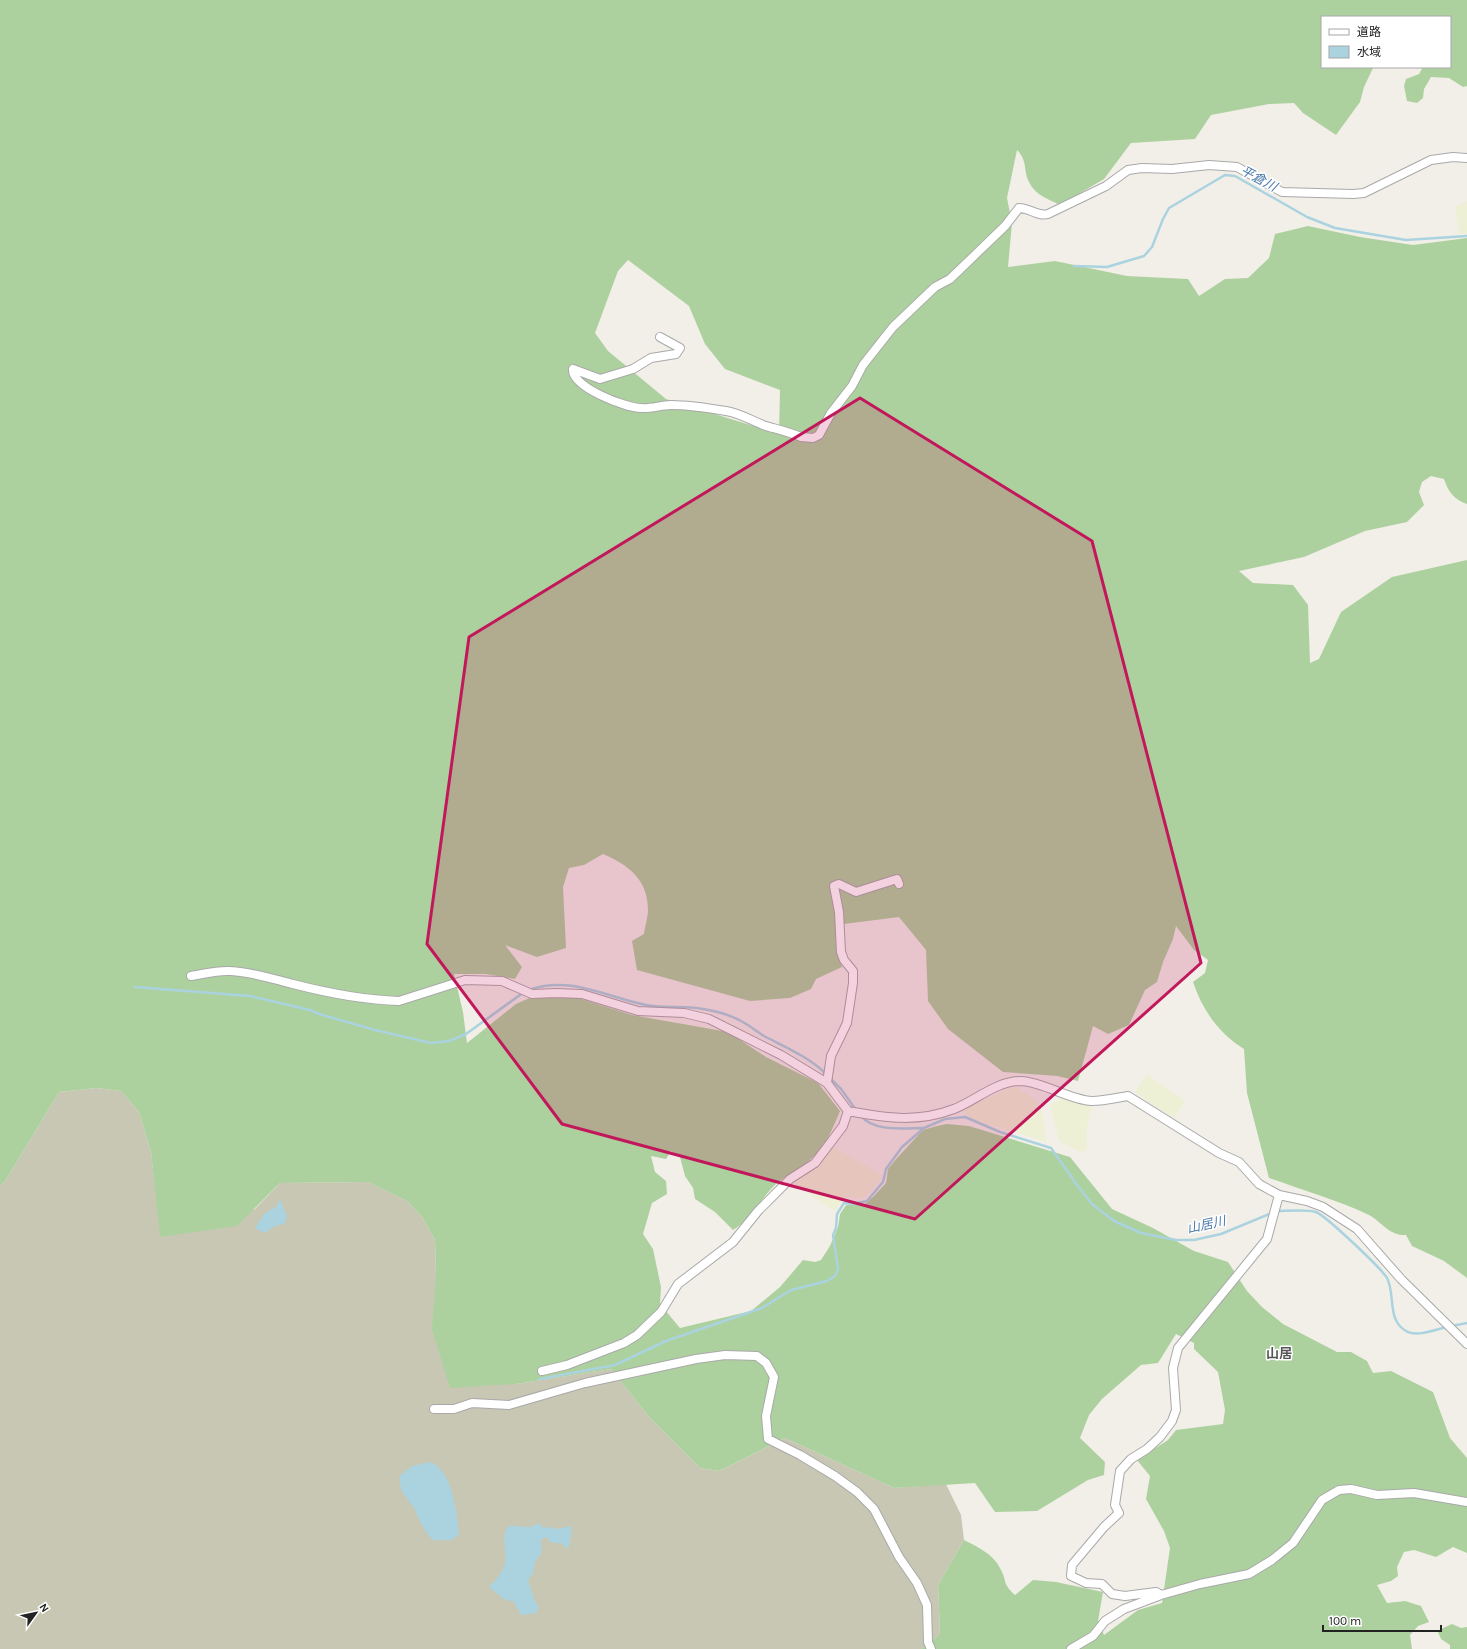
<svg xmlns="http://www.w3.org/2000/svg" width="1467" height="1649" font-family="Karla,'Noto Sans JP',sans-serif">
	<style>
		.construction { fill: #c7c7b4 }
		.farmland { fill: #eef0d5 }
		.forest { fill: #add19e; fill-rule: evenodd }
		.water { fill: #aad3df }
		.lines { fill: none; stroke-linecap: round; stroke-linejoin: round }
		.stream { stroke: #aad3df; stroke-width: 2.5 }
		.minor-casing { stroke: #a9a9a9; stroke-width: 10 }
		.minor { stroke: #fff; stroke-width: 8 }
		.marked { fill: #c2185b; fill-opacity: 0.2; stroke: #c2185b; stroke-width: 3; stroke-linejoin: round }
		.labels { text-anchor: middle; stroke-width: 3; stroke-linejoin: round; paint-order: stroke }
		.water-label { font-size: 13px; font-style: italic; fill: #4a7aab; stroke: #fff }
		.neighbourhood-label { font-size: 13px; font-weight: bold; fill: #555; stroke: #fff }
	</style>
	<rect width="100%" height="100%" fill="#f2efe9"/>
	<path class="construction" d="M97,1088L121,1091L139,1112L151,1152L161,1237L255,1209L280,1183L368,1182L407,1201L422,1217L435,1240L436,1275L516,1384L611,1369L649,1417L700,1468L719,1471L785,1438L894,1488L946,1484L961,1515L964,1540L938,1585L940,1634L921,1649H0V1185L4,1183L59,1092Z"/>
	<path class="farmland" d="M1467,201V234H1459L1455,207Z
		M1147,1074L1182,1099L1184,1102L1175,1118H1173L1136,1093V1090Z
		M1011,1088H1017L1037,1101L1043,1114L1046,1142L977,1121L963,1112L970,1106Z
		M1063,1097L1091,1105L1092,1107L1087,1128V1147L1083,1153L1059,1141L1050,1105Z
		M833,1147L880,1174L881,1178L870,1192L861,1199L847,1196L834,1211L792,1182L807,1174Z"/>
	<path class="forest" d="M0,0H1467V86L1463,87L1449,78L1431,77L1424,89L1423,98L1417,103L1407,101L1404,86L1406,79L1419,74L1423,67H1450V17H1322V67H1379L1373,68L1364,87L1360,102L1336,135L1303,113L1294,103L1269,104L1211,115L1195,139L1131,143L1104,179L1060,205C1048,199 1035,195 1029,182C1023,170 1028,161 1017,150L1007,198L1012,223L1008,267L1055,261L1127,276L1188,279L1199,296L1225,279L1248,278L1269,258L1275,234L1308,226L1360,237L1413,245L1467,238V504C1454,500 1448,491 1444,479L1431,476L1422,482L1419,492L1424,505L1407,522L1365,531L1304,557L1239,571L1253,583L1293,585L1308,605L1310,663L1319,659L1341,612L1392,577L1467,560V1278L1444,1261L1412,1246L1406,1235C1389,1236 1382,1222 1369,1215C1337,1200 1302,1190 1269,1178L1247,1093L1244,1049C1218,1033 1202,1009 1193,982L1205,973L1208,960L1194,950L1176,926L1173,939L1163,962L1157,982L1145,990L1129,1025L1108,1034L1093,1026L1078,1081L1057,1076L1003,1072L948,1029L928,1001L926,950L899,917L844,924L835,928L837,952L842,967L816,979L811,989L790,998L750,1001L637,970L632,941L644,934C645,926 648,917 648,910C648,879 628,865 603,854L584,865L569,868L563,887L566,948L537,957L505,945L522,967L515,979L486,974H454L463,1012L467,1043L516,1004L550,989L632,1015L728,1032L766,1057L818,1083L840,1111C833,1127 826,1147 812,1158C802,1168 788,1174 777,1183C761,1197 753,1219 733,1230L715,1212L695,1199L693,1188L685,1176L680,1157L671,1151L666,1159L651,1156L655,1172L666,1181L667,1194L652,1203L643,1234L653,1249L661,1287L660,1304L680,1328L751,1311L780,1287L803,1260L815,1262L821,1260L830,1246L838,1227L840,1214L846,1205L865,1204L874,1196L886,1183L888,1169L898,1157L923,1130L937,1126L947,1124L969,1126L1070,1157L1112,1209L1153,1228L1194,1251L1228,1262L1247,1291L1262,1307L1283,1324L1337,1352H1351L1367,1361L1373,1373L1391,1371L1433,1392L1450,1438L1467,1458V1553L1453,1547L1436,1557L1414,1550L1404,1552L1397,1567L1398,1576L1391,1581L1377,1585L1387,1603L1405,1601L1421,1606L1429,1622L1418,1626L1410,1635L1412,1649H921L940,1634L938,1585L964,1540C978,1547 993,1554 1000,1568C1008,1582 1001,1582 1015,1595L1033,1580L1056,1582L1103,1592L1098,1621L1104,1635L1138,1610L1162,1603L1170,1548L1164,1531L1146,1499L1150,1476L1137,1460L1168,1440L1176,1430L1223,1424L1225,1410L1218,1372L1194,1349V1343L1176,1334L1158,1363L1141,1365L1102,1399L1089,1415L1080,1438L1105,1462L1104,1475L1088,1480L1037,1511L995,1512L975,1483L894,1488L785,1438L719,1471L700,1468L649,1417L611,1369L516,1384L450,1388L432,1329L436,1276L435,1240L422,1217L407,1201L368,1182L280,1183L237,1226L160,1237L151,1152L139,1112L121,1091L97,1088L59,1092L4,1183L0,1185ZM628,260L689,306L705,344L725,369L780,390L779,434L666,399L608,351L595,333L618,271Z
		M1452,1624L1461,1628L1467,1627V1649H1450V1645L1441,1639L1438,1632L1443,1628Z"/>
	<path class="water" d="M280,1199L287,1217L285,1223L273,1227L265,1233L255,1228L265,1213L276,1207Z
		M431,1462C453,1472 457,1513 459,1534L452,1540H432L421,1524L414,1508L402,1492L399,1479L401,1475L412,1466Z
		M538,1523L544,1528L551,1527L557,1529L572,1526L569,1548L565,1547L562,1543H553L545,1537L541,1540L542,1552L535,1562L533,1573L528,1581L535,1602L539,1607L536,1613L521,1615L514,1602L504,1599L489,1587C495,1581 501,1575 504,1566C509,1553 499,1537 509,1526L531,1527Z"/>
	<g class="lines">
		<path class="stream" d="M1074,266L1107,267L1144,256L1152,247L1163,219L1169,208L1225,175L1235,176L1307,217L1335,228L1406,240L1467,236
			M135,987L250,996L310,1010L319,1014L375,1030L431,1043L449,1041L466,1034L524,992
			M528,990C571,975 605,997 646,1005C665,1009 684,1005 703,1009C716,1011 730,1015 741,1021C749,1025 756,1031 764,1036C785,1047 809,1057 826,1074
			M829,1077L841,1089L856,1110
			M861,1116C874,1132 904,1128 923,1128
			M1276,1211C1286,1211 1308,1209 1316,1212C1326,1216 1381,1268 1387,1278C1396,1295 1386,1322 1408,1332C1418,1337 1437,1329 1447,1327
			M1452,1326L1467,1323
			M540,1379L615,1365L666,1341L762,1308L791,1290L827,1281L835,1276L838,1269L833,1235L836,1228L837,1214L844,1203L853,1204L867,1201L883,1182L886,1169L902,1147L924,1128L945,1119L965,1117L1000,1132L1051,1148L1077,1185L1092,1204L1114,1221L1141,1233L1176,1240H1194L1221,1234L1272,1213"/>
		<g class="minor-casing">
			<path id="minor" d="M660,337L680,348L676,354L651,358L633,369L600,379L573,369C571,387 626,408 641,408C651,409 661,405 671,405C689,405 708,408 726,411C739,413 751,420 763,425C776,429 789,432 801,437L813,438L819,435L831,413L852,386L863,365L893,327L935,287L950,279L1005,226L1019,208C1030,208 1038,217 1048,214L1106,186L1128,170L1142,168L1172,169L1209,165L1237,167L1282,192L1353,194L1364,193L1431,160L1453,157L1467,158
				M191,976C204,974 217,970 231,971C252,972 273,979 293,984C328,993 363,1000 399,1001L465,980L502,981L532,994L556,993L582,994L638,1011L684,1013L709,1019L781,1055L827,1083L848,1111C886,1118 917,1123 954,1109C975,1101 996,1081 1021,1081C1044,1082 1069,1100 1092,1101C1103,1101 1116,1098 1128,1096L1219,1153L1239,1162L1259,1184L1279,1195L1307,1201L1323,1207L1357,1229L1401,1279L1467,1344
				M827,1083L831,1056L847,1023L853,983V971L844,960L841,952L839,912L834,886L839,884L856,892L897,879L899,884
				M542,1371L567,1365L624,1343L637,1335L661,1312L678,1284L733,1242L758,1211L790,1179L815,1163L843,1126L848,1111
				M434,1409H454L472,1403L509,1405L585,1383L696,1359L725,1355L757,1356L766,1363L774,1377L766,1416L768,1439L800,1455L835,1476L857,1492L874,1509L899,1557L917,1583L927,1605L928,1642L931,1649
				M1161,1595L1156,1592L1125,1596L1112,1594L1102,1584L1086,1583L1071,1576L1072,1565L1104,1527L1119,1513L1115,1505L1120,1471L1131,1459L1147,1449L1160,1437L1172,1421L1176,1410L1173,1368L1178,1348L1267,1239L1279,1195
				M1071,1649L1093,1636L1105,1621L1124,1609L1161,1595L1200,1584L1249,1574L1272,1560L1293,1543L1322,1500L1339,1490L1351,1489L1377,1495L1414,1493L1467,1502"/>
		</g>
		<use href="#minor" class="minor"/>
	</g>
	<path class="marked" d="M860,398L1092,541L1201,963L915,1219L562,1124L427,944L469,637Z"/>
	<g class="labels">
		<g class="water-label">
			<text transform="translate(1259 178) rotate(28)" y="5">平倉川</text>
			<text transform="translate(1206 1224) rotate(-12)" y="5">山居川</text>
		</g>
		<g class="neighbourhood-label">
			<text x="1279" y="1358">山居</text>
		</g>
	</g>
	<rect x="1321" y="16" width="130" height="52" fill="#ffffff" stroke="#a7a7a7"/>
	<rect x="1329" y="29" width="20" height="6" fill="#ffffff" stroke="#a7a7a7"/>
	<text x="1357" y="36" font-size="12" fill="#222222">道路</text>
	<rect x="1329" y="46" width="20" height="12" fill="#aad3df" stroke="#a7a7a7"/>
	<text x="1357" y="56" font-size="12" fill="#222222">水域</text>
	<g transform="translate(36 1613) rotate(57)" stroke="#ffffff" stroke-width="3" paint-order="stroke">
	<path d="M0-3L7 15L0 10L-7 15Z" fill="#222222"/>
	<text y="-6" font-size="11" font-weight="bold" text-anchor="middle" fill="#222222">N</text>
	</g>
	<path d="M1323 1625v6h118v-6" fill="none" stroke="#222222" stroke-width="2"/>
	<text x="1329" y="1625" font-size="12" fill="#222222" stroke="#ffffff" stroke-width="3" paint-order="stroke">100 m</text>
</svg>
